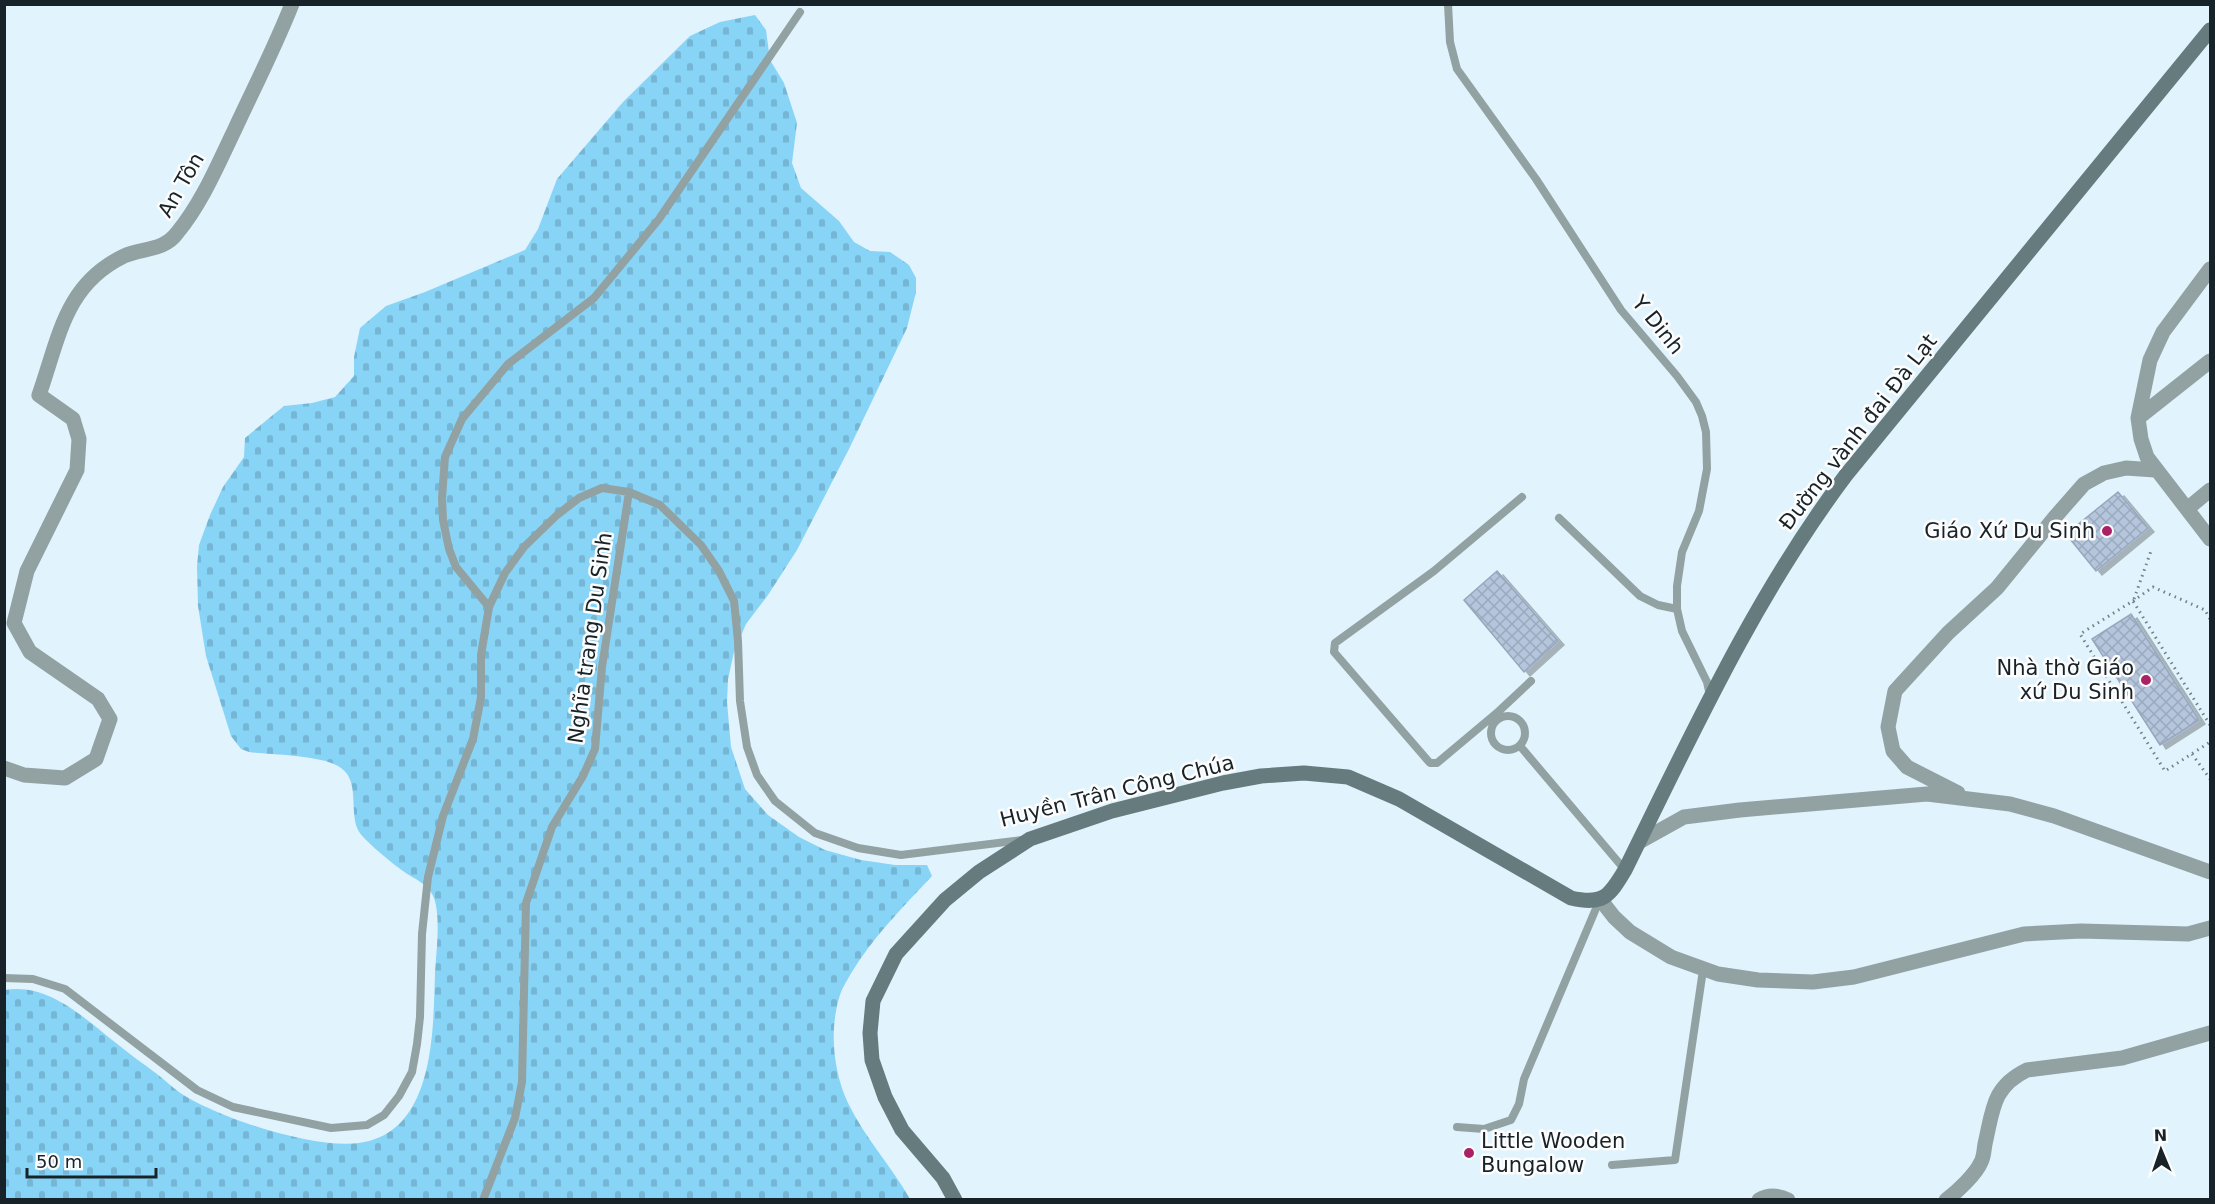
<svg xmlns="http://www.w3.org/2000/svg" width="2215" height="1204" font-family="'DejaVu Sans',sans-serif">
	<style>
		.cemetery { fill: url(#cemetery-stones) }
		.building { fill: url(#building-cross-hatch); stroke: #97a8be; stroke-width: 1.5; filter: url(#shadow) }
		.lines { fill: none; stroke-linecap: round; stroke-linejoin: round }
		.path { stroke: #728188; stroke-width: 3; stroke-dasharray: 1.5 4.5; stroke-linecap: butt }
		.lane { stroke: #92a1a2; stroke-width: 8 }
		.street { stroke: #92a1a2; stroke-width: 15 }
		.secondary { stroke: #657b7d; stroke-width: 15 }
		.poi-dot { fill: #aa2165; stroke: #fdfdfd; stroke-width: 2 }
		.labels { text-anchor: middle; stroke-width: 5; stroke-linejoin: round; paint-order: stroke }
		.street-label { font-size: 21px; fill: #172328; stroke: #fdfdfd }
		.poi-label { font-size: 21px; fill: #172328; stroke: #fdfdfd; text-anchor: end }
	</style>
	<defs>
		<pattern id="cemetery-stones" width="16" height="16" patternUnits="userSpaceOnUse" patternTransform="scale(1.5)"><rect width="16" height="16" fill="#88d4f7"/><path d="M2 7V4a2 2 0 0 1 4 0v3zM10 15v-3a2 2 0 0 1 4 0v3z" fill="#75b6d4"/></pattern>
		<pattern id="building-cross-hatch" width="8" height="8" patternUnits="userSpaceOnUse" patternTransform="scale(1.5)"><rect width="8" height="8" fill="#b4c5dc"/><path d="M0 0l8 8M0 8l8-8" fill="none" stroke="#9aa9bd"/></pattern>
		<filter id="shadow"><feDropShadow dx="6" dy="4" stdDeviation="0" flood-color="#0004"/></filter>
	</defs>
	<rect width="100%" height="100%" fill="#e1f3fc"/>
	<path class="cemetery" d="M755,15L766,30L770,60L784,83L797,123L792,163L801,188L839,221L854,242L870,251L890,252L909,265L916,278V292L907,328L849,449L797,550L768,595L746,624L734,652L728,679L727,702L731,747L745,789L768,815L799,837L825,850L861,860L895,865H927L932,876C903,907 872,938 850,975C847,981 842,988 840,995C829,1029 833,1071 848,1103C865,1138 891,1166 910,1199L5,1200V990C49,983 84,1018 116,1043C129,1054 144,1064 157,1074C165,1080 172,1087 179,1092C217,1118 314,1149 359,1143C435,1133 433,1031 435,974C436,953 441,918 434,898C429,884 414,879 403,871C393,864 362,839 358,830C349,811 360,781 341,768C324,755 271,755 249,752L241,749L231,736L206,656L198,606L197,566L199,545L210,515L223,487L244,457L245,438L284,406L312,403L335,397L354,376V357L360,328L386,306L425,292L525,250L538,229L557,179L623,102L690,36L720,22Z"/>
	<path class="building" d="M2118,492L2148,528L2096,571L2066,534Z
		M1497,571L1558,641L1524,672L1464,600Z
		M2131,614L2199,720L2160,745L2092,639Z"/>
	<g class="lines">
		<path class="path" d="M2134,599L2151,551
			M2133,601L2153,587L2205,610L2210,619
			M2210,725L2133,601L2080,634L2165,771L2210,742
			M2192,754L2210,779"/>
		<path class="lane" d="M1448,4L1450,42L1457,69L1536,179L1621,310L1677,376L1696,402L1702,416L1706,432L1707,469L1699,511L1682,552L1677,586V609L1682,631L1707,682L1710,696
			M1522,497L1434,571L1335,643L1334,652L1430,763H1437L1499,711L1531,681
			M1559,518L1640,596L1658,605L1677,609
			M489,607L456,567L449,549L443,520L442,498L445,457L462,419L508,364L594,298L659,219L800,12
			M1491 733a17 17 0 1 1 34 0a17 17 0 1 1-34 0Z
			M1520,746L1625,870
			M4,978L33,979L65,989L197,1090L233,1107L331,1128L367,1125L384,1115L399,1096L412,1072L417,1044L420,1017L422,934L428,877L443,816L473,739L481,697V655L489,607L505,573L524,547L557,515L579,498L602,488L629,492L660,505L701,545L719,571L734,601L738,641L740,701L747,747L757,775L775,801L815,833L858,848L901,855L1022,840
			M1457,1127L1484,1129L1511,1120L1519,1104L1524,1079L1600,899
			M1612,1165L1675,1160L1703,970
			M483,1200L515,1118L522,1082L526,903L552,827L583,776L595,749L602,667L629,492"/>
		<path class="street" d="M2210,269L2163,332L2150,360L2138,418L2141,439L2147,457L2210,539
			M2138,418L2210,361
			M2187,509L2210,490
			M4,768L24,775L65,778L96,759L110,719L98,699L30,652L14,623L27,571L77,470L79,439L73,419L39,395C59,339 64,285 124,256C142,248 164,251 177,233C202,203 218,164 235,129C254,88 275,47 292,4
			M1958,793L1907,767L1893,751L1888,727L1895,691L1948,633L1997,588L2055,517L2084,484L2104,473L2126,468L2155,470
			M1639,842L1684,817L1740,810L1927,794L2010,804L2054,816L2210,872
			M1600,899L1614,917L1630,932L1671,957L1718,974L1758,980L1813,982L1854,977L2024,934L2081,931L2188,934L2210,928
			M1759,1200C1769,1194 1778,1195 1788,1200
			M1946,1200C1957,1192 1976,1174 1981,1162C1984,1157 1984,1149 1985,1144C1993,1110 1992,1087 2027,1070L2122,1058L2210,1033"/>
		<path class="secondary" d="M955,1200L943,1178L902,1130L885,1097L872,1060L870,1033L873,1001L896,954L945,900L979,872L1030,839L1112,811L1223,783L1261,776L1304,773L1348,777L1399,799L1571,898C1603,905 1609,897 1625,870C1692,734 1755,596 1846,475L2210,30"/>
	</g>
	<g class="poi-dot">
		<circle cx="2107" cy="531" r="6"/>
		<circle cx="2146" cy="680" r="6"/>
		<circle cx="1469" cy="1153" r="6"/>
	</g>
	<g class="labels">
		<g class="street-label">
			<text transform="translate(181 185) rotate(-60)" y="7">An Tôn</text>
			<text transform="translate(1658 325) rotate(51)" y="7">Y Dinh</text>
			<text transform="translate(1858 432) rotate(-52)" y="7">Đường vành đai Đà Lạt</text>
			<text transform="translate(590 638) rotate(-82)" y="7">Nghĩa trang Du Sinh</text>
			<text transform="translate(1117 791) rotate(-14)" y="7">Huyền Trân Công Chúa</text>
		</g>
		<g class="poi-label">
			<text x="2095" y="538">Giáo Xứ Du Sinh</text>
			<text x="2134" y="675">Nhà thờ Giáo<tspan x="2134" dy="24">xứ Du Sinh</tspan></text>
			<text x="1481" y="1148" text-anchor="start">Little Wooden<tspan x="1481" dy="24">Bungalow</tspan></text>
		</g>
	</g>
	<rect width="2215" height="1204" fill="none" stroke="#172328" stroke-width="12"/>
	<g transform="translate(2161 1150) rotate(358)" stroke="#fdfdfd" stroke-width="4.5" paint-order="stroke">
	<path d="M0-4.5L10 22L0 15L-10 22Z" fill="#172328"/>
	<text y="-9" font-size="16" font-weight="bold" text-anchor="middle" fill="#172328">N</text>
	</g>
	<path d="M27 1168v9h129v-9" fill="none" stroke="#172328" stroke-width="3"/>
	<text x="36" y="1168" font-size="18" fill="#172328" stroke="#fdfdfd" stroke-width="4.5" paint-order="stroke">50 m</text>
</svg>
